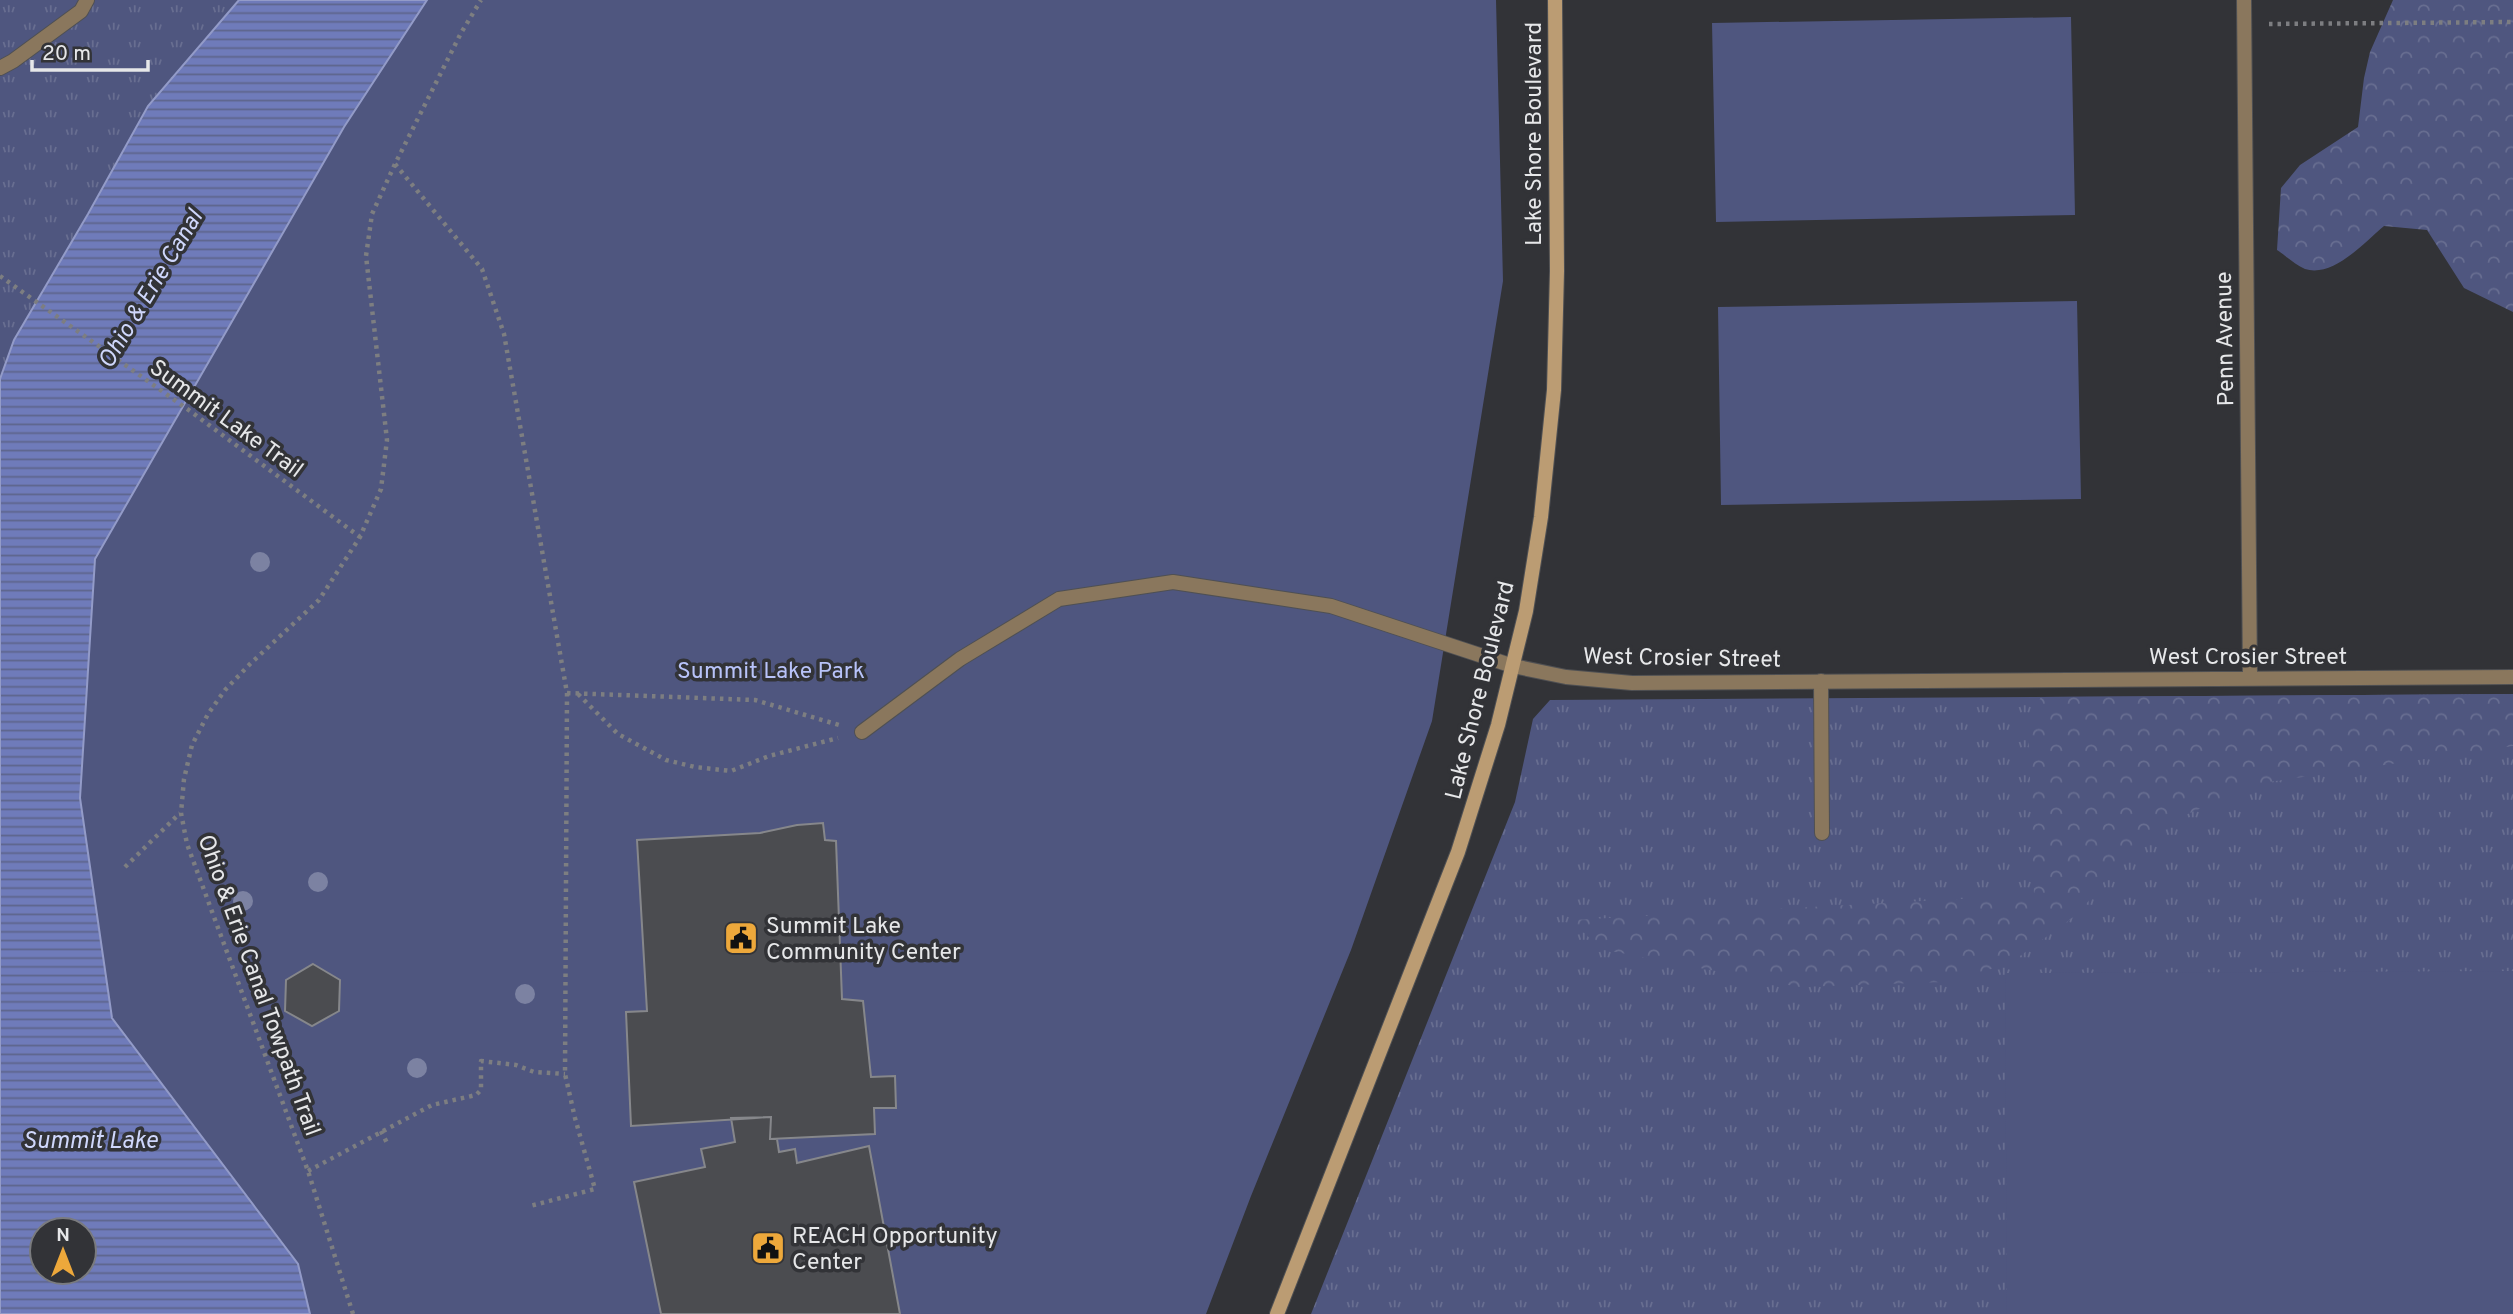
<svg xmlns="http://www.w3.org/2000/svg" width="2513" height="1314" font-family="Overpass,sans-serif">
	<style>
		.grass { fill: url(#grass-tufts) }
		.forest { fill: url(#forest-crowns) }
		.park { fill: #4f567f }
		.water { fill: url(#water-rules); stroke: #939bc8; stroke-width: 2; fill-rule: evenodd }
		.building { fill: #4b4c50; stroke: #86878b; stroke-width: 2 }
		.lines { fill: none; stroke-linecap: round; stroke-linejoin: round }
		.lane-casing { stroke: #4f5053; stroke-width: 16 }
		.street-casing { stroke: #4f5053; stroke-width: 16 }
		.secondary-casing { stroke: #4f5053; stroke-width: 16 }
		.path { stroke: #7d7e81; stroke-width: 4.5; stroke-dasharray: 3.5 5; stroke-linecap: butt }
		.lane { stroke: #8a775d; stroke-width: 14 }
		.street { stroke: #8a775d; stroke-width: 14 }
		.secondary { stroke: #bb9c73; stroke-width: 14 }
		.tree { fill: #7c82a2 }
		.labels { text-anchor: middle; stroke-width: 7; stroke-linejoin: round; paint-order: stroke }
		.street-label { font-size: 23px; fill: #e6e7e9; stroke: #323337 }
		.park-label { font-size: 23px; fill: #b8c3f9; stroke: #323337 }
		.poi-label { font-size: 23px; fill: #e6e7e9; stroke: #323337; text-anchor: start }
		.water-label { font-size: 24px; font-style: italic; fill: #cfd7fb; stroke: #323337 }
	</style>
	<defs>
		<pattern id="grass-tufts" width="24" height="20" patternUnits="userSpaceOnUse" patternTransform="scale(1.75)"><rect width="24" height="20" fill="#4f567f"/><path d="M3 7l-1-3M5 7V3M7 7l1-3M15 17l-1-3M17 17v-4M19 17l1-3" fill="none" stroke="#686e91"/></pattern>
		<pattern id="forest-crowns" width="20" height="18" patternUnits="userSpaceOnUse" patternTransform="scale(1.75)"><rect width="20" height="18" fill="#4f567f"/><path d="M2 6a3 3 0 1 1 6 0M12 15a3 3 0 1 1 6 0" fill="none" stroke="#686e91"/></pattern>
		<pattern id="water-rules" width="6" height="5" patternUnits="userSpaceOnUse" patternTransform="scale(1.75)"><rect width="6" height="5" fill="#6f7bba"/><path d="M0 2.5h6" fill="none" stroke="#5e658c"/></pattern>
	</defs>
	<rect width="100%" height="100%" fill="#323337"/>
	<path class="grass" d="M0,0H239L148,106L88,214L14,339L0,379Z
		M2513,694V1314H1311L1515,802L1533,719L1550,700Z"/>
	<path class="forest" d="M2393,0H2513V312L2464,288L2427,230L2384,226C2365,242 2333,278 2305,269C2295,265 2285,255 2277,250L2281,188L2300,165L2358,127L2364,78L2370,52Z
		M2513,694V746L2255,784L2141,835L2079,913L2009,964L1944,982L1799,987L1600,949L1572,920L2034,895L2028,721L2041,697Z"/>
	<path class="park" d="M427,0H1496L1503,281L1432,721L1351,950L1251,1196L1206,1314H310L298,1264L112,1018L80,798L95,559L344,127Z
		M2071,17L2075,215L1716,222L1712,23Z
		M2077,301L2081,499L1721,505L1718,307Z
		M2513,971V1314H2007L2005,973Z"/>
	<path class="water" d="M239,0H427L344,127L95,559L80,798L112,1018L298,1264L310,1314H0V379L14,340L88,214L148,106ZM84,1230V1272H42V1230Z"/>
	<path class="building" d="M823,823L825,840L836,841L842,999L863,1001L871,1077L895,1076L896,1108H874L875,1134L770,1139L771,1117L631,1126L626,1012L647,1011L637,840L760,833L797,825Z
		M313,964L340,980L339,1011L312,1026L285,1011L286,980Z
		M771,1117L770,1139H777L779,1152L795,1149L797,1163L869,1146L900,1314H661L634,1182L705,1167L701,1149L735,1142L731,1118Z"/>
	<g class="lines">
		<g class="lane-casing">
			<path id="lane" d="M0,68L13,61L81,11L87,0
				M1821,681L1822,833
				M862,732L960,659L1059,599L1173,582L1331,606L1513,666"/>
		</g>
		<g class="street-casing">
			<path id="street" d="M2244,0L2250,678
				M1513,666L1566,677L1632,683L2513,677"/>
		</g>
		<g class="secondary-casing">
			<path id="secondary" d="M1277,1314L1458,852L1498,725L1526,611L1541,517L1554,390L1557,271L1555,0"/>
		</g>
		<path class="path" d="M2269,24L2513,22
			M395,164L482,269L504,334L567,693L565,1074L575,1118L595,1189L530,1206
			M0,276L190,411L360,537
			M567,693L755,700L839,725
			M578,694L618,734L666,760L695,767L731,771L769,756L838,738
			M125,867L180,813
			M381,1131L388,1145
			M308,1171L432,1105L476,1095L481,1090V1061L516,1065L534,1072L565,1074
			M353,1314L308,1171L187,844L181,813L184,779L192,745L208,714L225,690L250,664L319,600L360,537L381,489L387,440L366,256L372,214L395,164L461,33L481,0"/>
		<use href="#lane" class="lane"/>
		<use href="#street" class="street"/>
		<use href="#secondary" class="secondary"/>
	</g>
	<g class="tree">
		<circle cx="260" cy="562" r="10"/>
		<circle cx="318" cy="882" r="10"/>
		<circle cx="243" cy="901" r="10"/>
		<circle cx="525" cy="994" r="10"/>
		<circle cx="417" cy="1068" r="10"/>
	</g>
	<defs>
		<g id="civic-square" transform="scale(1.75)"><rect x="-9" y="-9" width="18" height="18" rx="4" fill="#eda83b" stroke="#323337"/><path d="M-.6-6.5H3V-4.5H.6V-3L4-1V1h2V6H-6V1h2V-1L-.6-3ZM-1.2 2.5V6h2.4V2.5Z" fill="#111"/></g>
	</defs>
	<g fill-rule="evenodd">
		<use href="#civic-square" x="741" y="938"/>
		<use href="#civic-square" x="768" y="1248"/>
	</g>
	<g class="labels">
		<g class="street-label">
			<text transform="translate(1533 134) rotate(-90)" y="8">Lake Shore Boulevard</text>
			<text transform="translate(2224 339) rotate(-91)" y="8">Penn Avenue</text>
			<text transform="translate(227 418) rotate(36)" y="8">Summit Lake Trail</text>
			<text x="2248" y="664">West Crosier Street</text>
			<text transform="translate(1682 657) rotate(1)" y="8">West Crosier Street</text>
			<text transform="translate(1479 690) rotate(-76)" y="8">Lake Shore Boulevard</text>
			<text transform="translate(260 985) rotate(70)" y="8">Ohio &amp; Erie Canal Towpath Trail</text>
		</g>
		<g class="park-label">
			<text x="771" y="678">Summit Lake Park</text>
		</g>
		<g class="poi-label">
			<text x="766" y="933">Summit Lake<tspan x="766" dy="26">Community Center</tspan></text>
			<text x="792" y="1243">REACH Opportunity<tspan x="792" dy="26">Center</tspan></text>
		</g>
		<g class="water-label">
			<text transform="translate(150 289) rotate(-59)" y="8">Ohio &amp; Erie Canal</text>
			<text x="90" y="1148">Summit Lake</text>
		</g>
	</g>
	<g transform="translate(63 1251)"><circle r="33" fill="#323337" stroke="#7a7b7e" stroke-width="2"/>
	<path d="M0-5L12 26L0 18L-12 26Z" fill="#eda83b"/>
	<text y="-10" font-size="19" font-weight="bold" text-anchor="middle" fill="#e6e7e9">N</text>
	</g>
	<path d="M32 60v10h116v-10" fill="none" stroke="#e6e7e9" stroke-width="3.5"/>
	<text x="42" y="60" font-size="21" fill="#e6e7e9" stroke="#323337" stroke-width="5" paint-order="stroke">20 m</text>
</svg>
